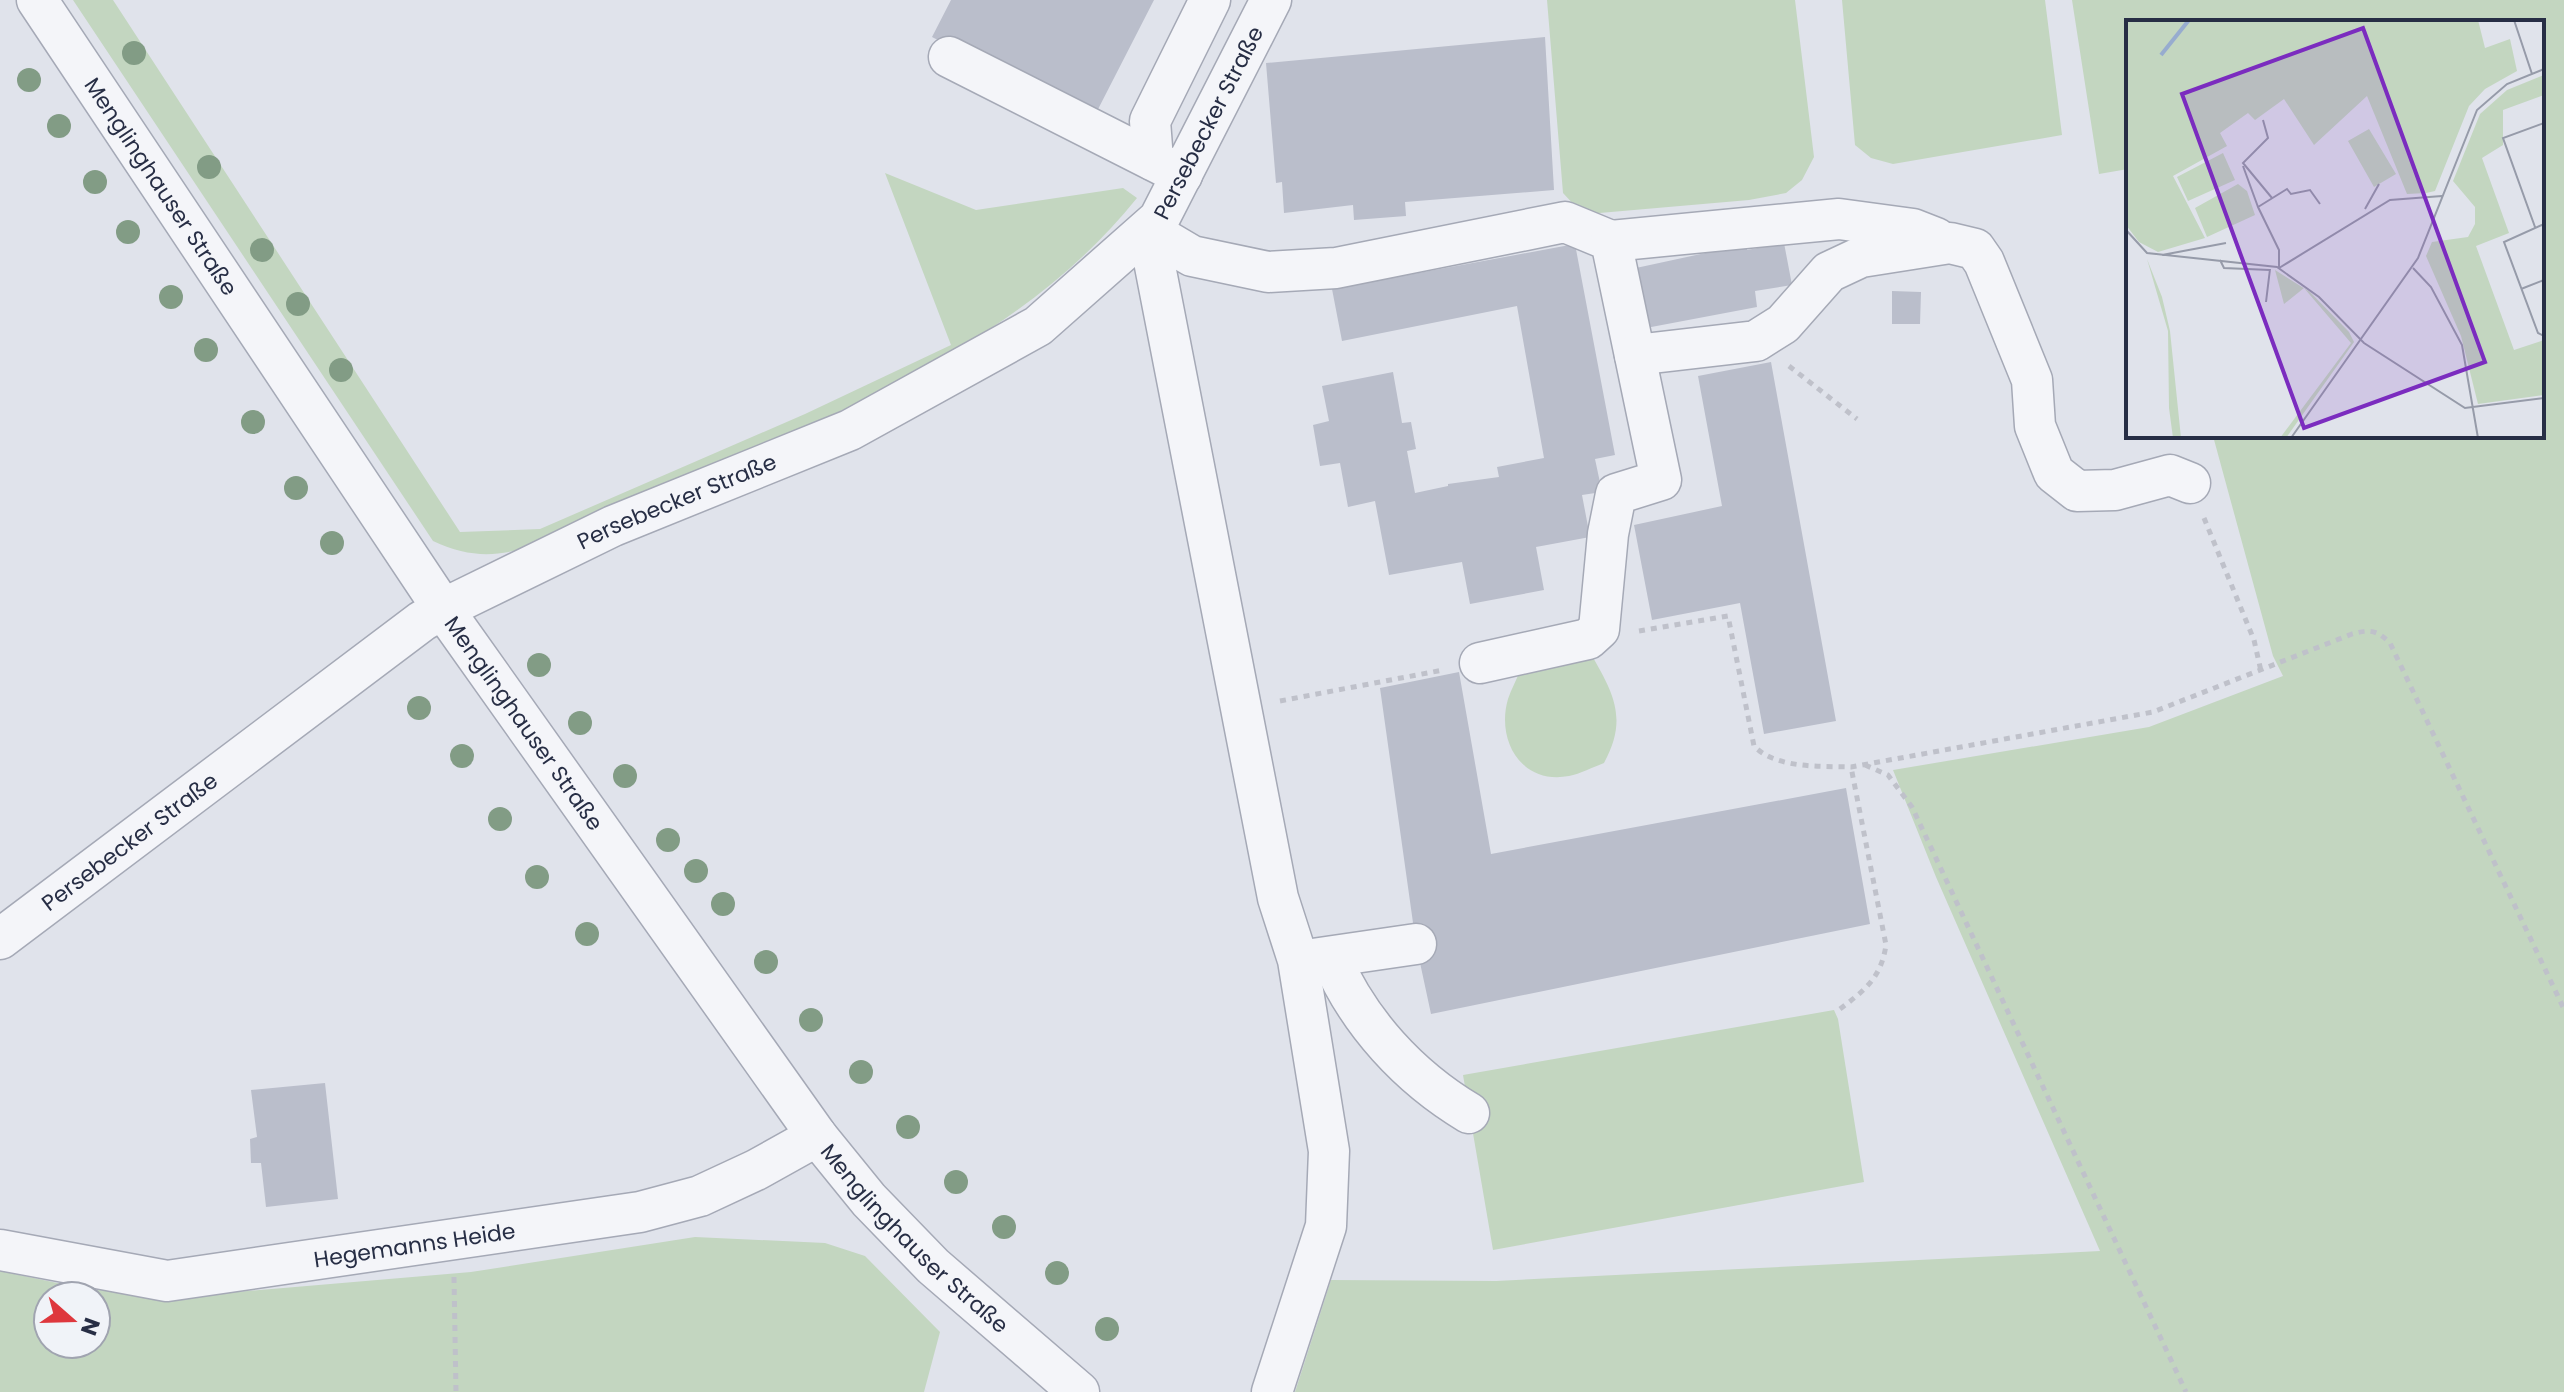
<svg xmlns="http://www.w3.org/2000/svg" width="2564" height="1392" font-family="Poppins,sans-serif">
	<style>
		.green { fill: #c3d6c0; fill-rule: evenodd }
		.building { fill: #babecb }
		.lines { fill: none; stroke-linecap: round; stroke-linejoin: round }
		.minor-casing { stroke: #a5a9b6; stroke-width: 43 }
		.path { stroke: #bfc1ca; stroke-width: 5; stroke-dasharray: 6 6; stroke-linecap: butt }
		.minor { stroke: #f4f5f9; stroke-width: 40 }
		.tree { fill: #829c85 }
		.labels { text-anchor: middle; stroke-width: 6; stroke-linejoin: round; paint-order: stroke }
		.street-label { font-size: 22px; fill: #272e45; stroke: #f0f3f8 }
		.inset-river { fill: none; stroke: #97accf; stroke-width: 4 }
		.inset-road { fill: none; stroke: #969ba9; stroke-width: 2 }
		.view { fill: #7b2cbf; fill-opacity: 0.15; stroke: #7b2cbf; stroke-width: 4 }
		.inset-edge { fill: none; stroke: #272e45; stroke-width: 4 }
	</style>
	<rect width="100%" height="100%" fill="#e0e3eb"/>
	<path class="green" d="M73,0H113L460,532L540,529L805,414L951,345L885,173L976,210L1123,188L1137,198C1037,323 888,392 745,454C676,484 608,514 539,544C499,557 472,559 433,541Z
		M1547,0H1795L1814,157L1802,180L1786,193L1749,200L1588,214L1576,207L1563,193Z
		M1842,0H2045L2062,135L1893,164L1871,158L1855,145Z
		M2072,0H2564V1392H1295L1331,1280L1496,1281L2100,1251L1936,877L1893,770L2149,727L2283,676L2273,656L2213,436H2542V22H2128V169L2099,174Z
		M1591,654C1614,694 1628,719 1604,763C1593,767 1580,774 1569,776C1521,785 1496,740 1508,699C1511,689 1517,680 1520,670Z
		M1834,1010L1838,1019L1864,1182L1493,1250L1463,1075Z
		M695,1237L825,1243L865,1256L940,1332L924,1392H0V1271L91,1290L236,1292L471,1272ZM48,1296H96V1344H48Z"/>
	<path class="building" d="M951,0H1154L1093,119L932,37Z
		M1545,37L1554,190L1405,202L1406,216L1354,220L1353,205L1284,213L1282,182L1276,183L1266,63Z
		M1784,243L1792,285L1755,291L1757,307L1646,328L1636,268L1747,244V250Z
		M1575,244L1615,455L1595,459L1602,492L1582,495L1590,537L1536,547L1544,590L1470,604L1462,562L1389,575L1375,501L1348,507L1340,463L1320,466L1313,425L1329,421L1322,386L1393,372L1402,423L1411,422L1416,449L1407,451L1415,493L1448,486V484L1499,477L1497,467L1544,458L1517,306L1342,341L1332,289Z
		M1892,291L1921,292L1920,324H1892Z
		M1771,362L1836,721L1764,734L1740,603L1652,620L1634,525L1722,506L1698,376Z
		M1459,672L1491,854L1846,788L1870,924L1431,1014L1416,944L1380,688Z
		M325,1083L338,1199L266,1207L261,1163H251L250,1139L257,1137L251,1090Z"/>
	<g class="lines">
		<g class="minor-casing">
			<g id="minor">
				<path id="s1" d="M37,0L443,609L817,1136L869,1200L933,1266L1079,1392"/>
				<path d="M949,57L1182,175"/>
				<path d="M1153,160L1150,121L1210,0"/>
				<path d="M1148,230L1278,898L1298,960L1329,1151L1326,1226L1272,1392"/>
				<path d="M1148,230L1192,256L1268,272L1336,268L1565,222L1611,241L1661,480L1616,494L1608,534L1599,629L1588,639L1480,663"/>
				<path d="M1611,241L1839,219L1913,229L1936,238"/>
				<path d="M1635,355L1756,341L1783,324L1829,272L1861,257L1950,243L1975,249L1984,262L2032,380L2035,426L2054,473L2077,491L2115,490L2170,475L2190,483"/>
				<path id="s2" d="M0,939L422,621L443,609L613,526L850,430L1038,326L1159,219L1271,0"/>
				<path d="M1331,958C1359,1023 1409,1077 1469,1113"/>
				<path d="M1306,960L1416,944"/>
				<path id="s3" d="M0,1250L167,1281L640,1212L700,1196L756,1170L817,1136"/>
			</g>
		</g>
		<path class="path" d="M1789,366L1857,419
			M2204,518L2254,640L2261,671
			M1639,631L1728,616L1754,746C1776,769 1821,766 1851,767L2153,712L2352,634C2370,629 2377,630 2390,643L2564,1009
			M1280,701L1443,670
			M1865,765L1888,775L1912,807L2186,1392
			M1840,1009C1865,990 1881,978 1886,945L1851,767
			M454,1277L456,1392"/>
		<use href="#minor" class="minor"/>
	</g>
	<g class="tree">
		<circle cx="134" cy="53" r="12"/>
		<circle cx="29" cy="80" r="12"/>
		<circle cx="59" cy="126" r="12"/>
		<circle cx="209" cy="167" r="12"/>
		<circle cx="95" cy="182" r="12"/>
		<circle cx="128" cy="232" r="12"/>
		<circle cx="262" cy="250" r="12"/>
		<circle cx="171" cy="297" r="12"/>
		<circle cx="298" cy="304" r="12"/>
		<circle cx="206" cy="350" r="12"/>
		<circle cx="341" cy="370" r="12"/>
		<circle cx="253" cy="422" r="12"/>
		<circle cx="296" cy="488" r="12"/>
		<circle cx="332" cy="543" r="12"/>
		<circle cx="539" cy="665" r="12"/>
		<circle cx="419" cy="708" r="12"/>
		<circle cx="580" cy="723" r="12"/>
		<circle cx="462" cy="756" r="12"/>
		<circle cx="625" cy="776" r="12"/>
		<circle cx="500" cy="819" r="12"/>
		<circle cx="668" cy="840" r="12"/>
		<circle cx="696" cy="871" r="12"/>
		<circle cx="537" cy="877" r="12"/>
		<circle cx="723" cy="904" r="12"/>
		<circle cx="587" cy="934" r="12"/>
		<circle cx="766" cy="962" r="12"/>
		<circle cx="811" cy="1020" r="12"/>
		<circle cx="861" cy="1072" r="12"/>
		<circle cx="908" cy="1127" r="12"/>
		<circle cx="956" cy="1182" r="12"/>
		<circle cx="1004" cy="1227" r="12"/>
		<circle cx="1057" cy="1273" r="12"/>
		<circle cx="1107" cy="1329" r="12"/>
	</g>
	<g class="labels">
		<g class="street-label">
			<text dy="8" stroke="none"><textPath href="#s2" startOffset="1482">Persebecker Straße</textPath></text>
			<text dy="8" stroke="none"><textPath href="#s1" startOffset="224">Menglinghauser Straße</textPath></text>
			<text dy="8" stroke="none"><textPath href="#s2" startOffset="810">Persebecker Straße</textPath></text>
			<text dy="8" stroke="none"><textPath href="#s1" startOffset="872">Menglinghauser Straße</textPath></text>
			<text dy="8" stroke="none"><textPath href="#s2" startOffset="162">Persebecker Straße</textPath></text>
			<text dy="8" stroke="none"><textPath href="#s1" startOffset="1520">Menglinghauser Straße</textPath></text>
			<text dy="8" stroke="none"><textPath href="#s3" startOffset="420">Hegemanns Heide</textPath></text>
		</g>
	</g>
	<g transform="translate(2126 20)">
		<rect width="418" height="418" fill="#e0e3eb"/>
		<path d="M0,0H352L359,28L384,19L391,51L359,69L343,86L309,171L300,173L281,174L241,76L188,125L158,79L129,100L122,93L94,113L101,126L47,156L79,218L32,232L13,222L0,205ZM418,55V75L377,90V125L356,138L383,213L350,226L388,330L418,320V375L352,384L335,316L300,236L306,222L342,217L349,204V187L327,161L354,94L381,70ZM243,109L270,154L248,167L222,121ZM97,133L109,160L62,181L51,157ZM112,164L121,171L129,195L81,217L69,188ZM21,239L36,277L44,311L55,418H47L43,388L42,311ZM149,250L184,272L223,312L228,322L160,418H154L225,323L178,268L158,284Z" fill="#c3d6c0"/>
		<path class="inset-river" d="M35,35L63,0"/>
		<path class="inset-road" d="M388,0L406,54M137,100L142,118L117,143L146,178M117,146L132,187M239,189L253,164M418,204L378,222L412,313L418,316M409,207L377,118L418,103M0,210L21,233L151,247L193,277L238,323L339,388L418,378M36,235L100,223M94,240L98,248L144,250M153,248L264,180L316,176M153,248V230L132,187L161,169L165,174L184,170L194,184M287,248L305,267L336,325L352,418M395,269L418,260M140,282L144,249M165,418L292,238L351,90L381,64L418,49"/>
		<path class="view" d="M237,8L359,342L178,408L56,74Z"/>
		<rect width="418" height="418" class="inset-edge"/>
	</g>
	<g transform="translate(72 1320) rotate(110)"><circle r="38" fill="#f0f3f8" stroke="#a0a4b0" stroke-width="2"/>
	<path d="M0-6L14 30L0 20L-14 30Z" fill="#de373d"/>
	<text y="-12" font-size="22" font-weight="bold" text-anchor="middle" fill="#272e45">N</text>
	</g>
</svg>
